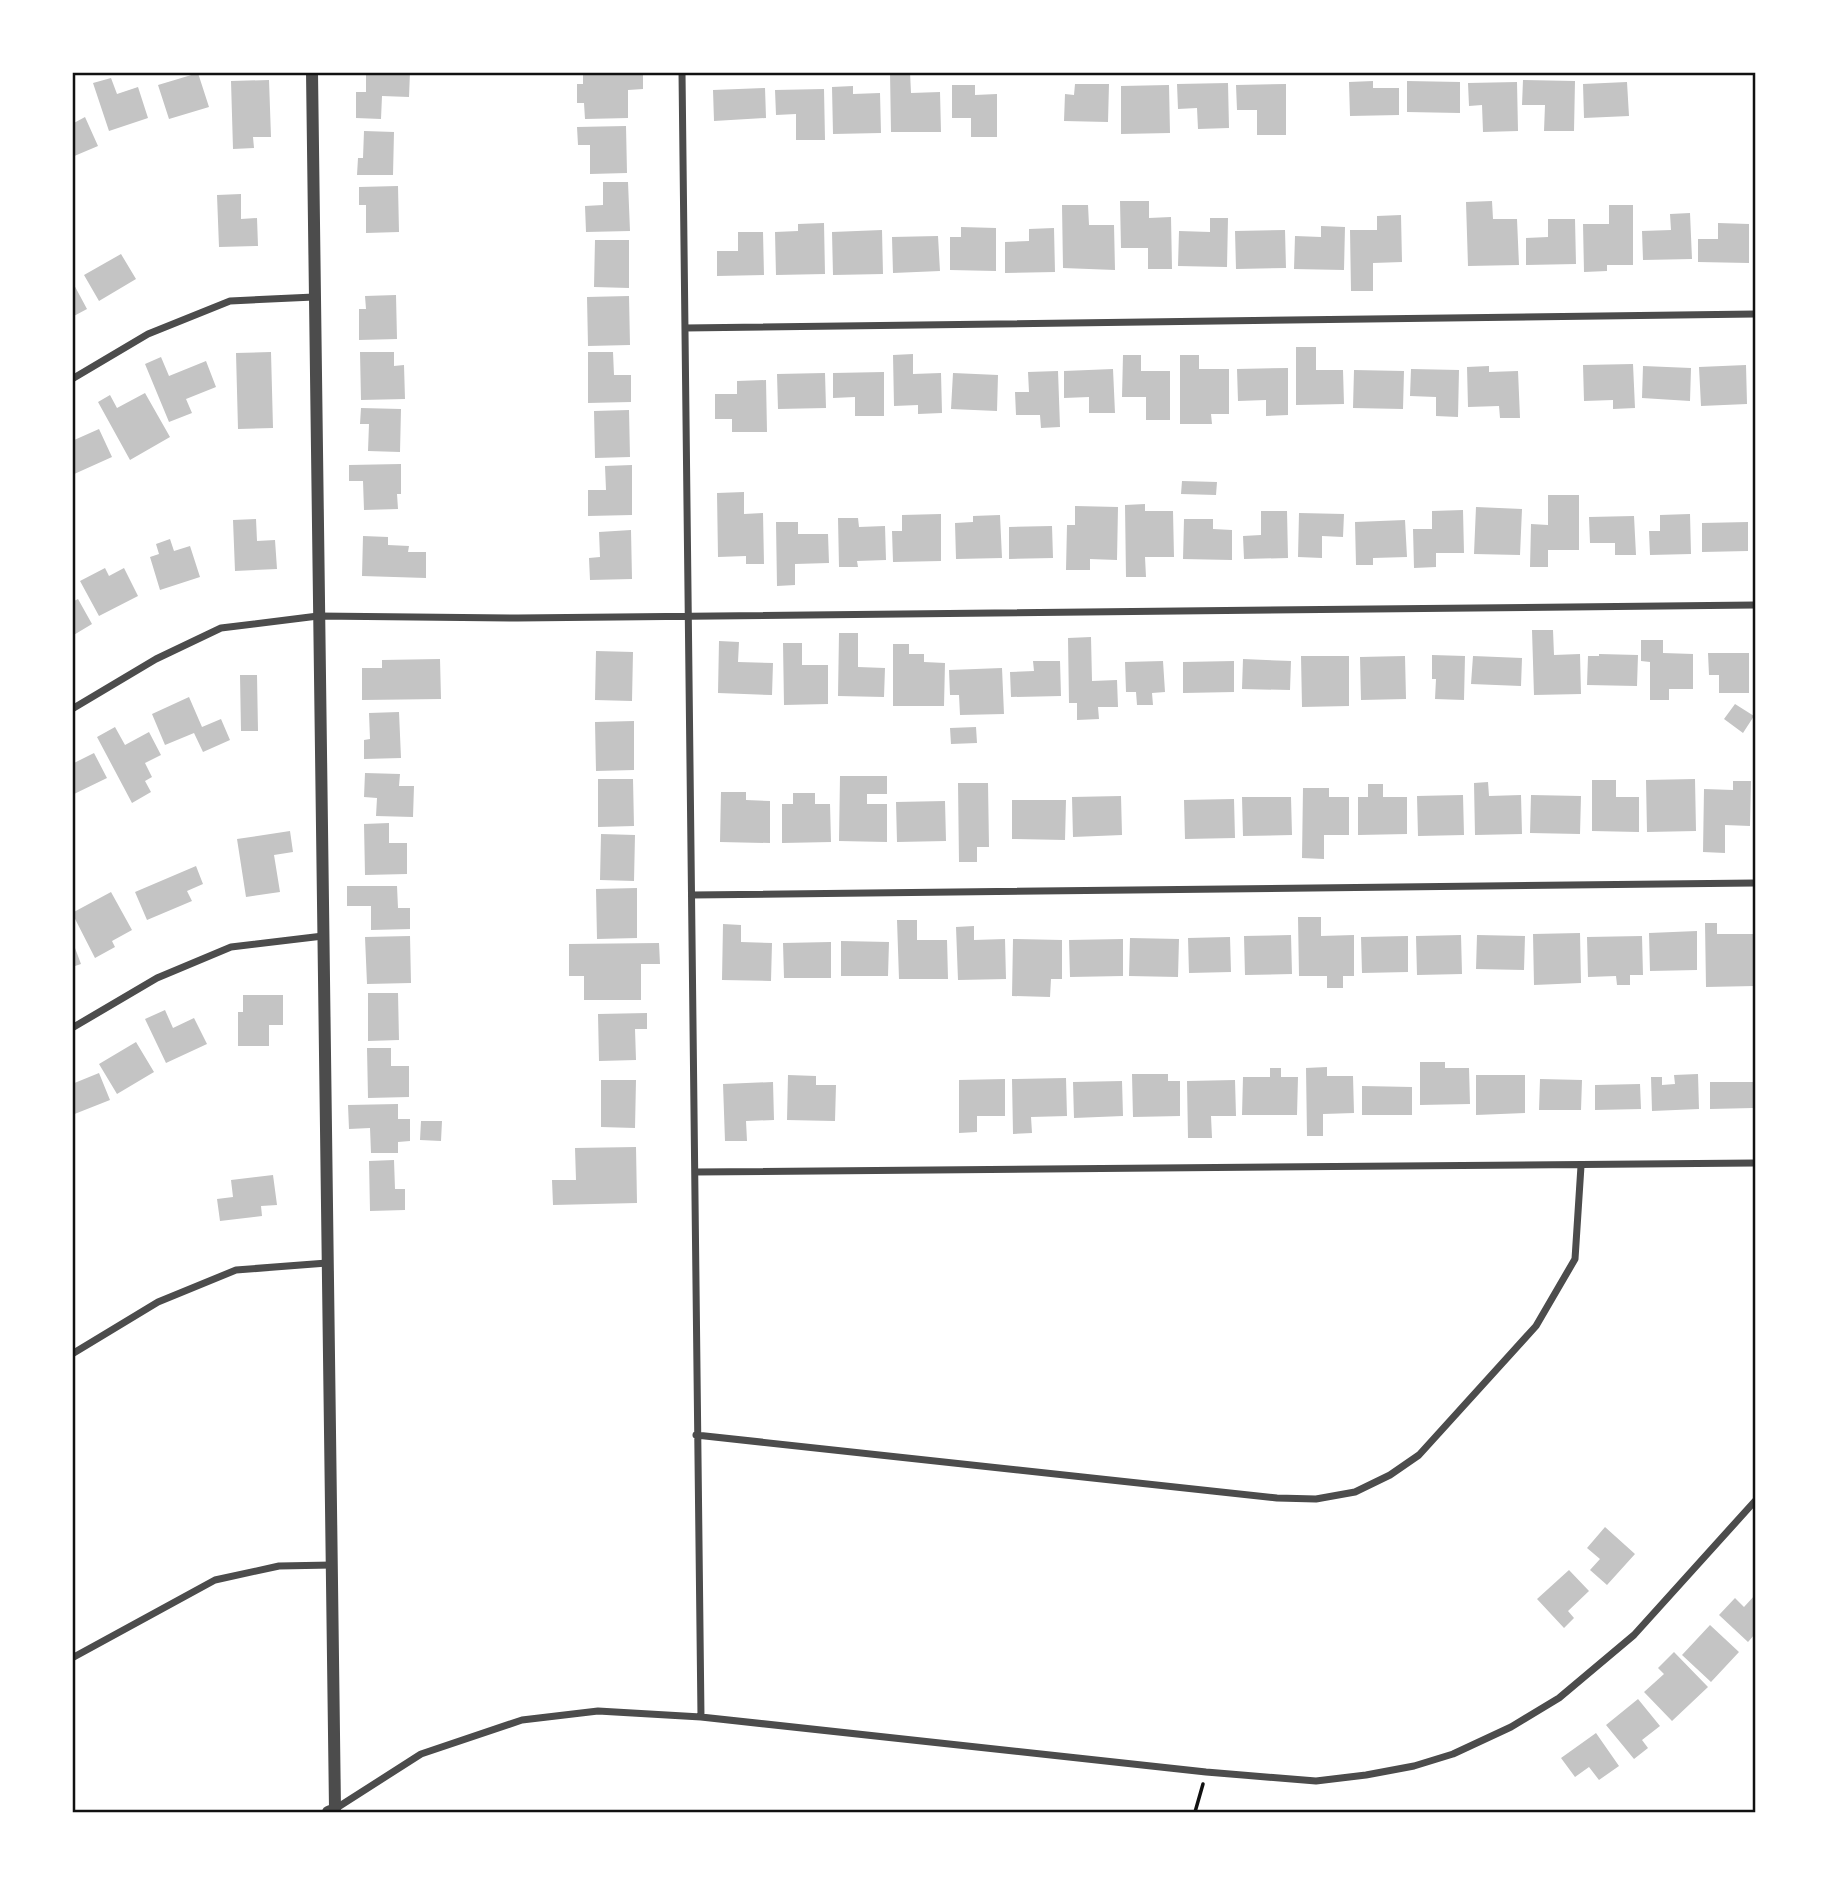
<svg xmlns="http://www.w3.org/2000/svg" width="1827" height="1884" font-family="Figtree,sans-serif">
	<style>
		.building { fill: #c4c4c4 }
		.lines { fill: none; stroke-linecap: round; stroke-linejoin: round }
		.path { stroke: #111; stroke-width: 3.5 }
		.minor { stroke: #4c4c4c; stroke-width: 7 }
		.tertiary { stroke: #4c4c4c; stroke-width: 12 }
		.neatline { fill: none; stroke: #111; stroke-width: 2.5 }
	</style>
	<rect width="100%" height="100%" fill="#fff"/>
	<path class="building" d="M366,72H410L409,97L382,96L381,119L356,118V92H366Z
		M583,72H643V89L628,90V118L585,119L584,103H577V84H583Z
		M890,72H910L911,93L940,92L941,132H891Z
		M198,73L209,107L169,119L158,85Z
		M111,78L117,94L138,87L148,118L109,131L93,83Z
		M269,80L271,137H253L254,148L233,149L231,81Z
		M1523,80L1575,81L1574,131H1544L1545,105H1522Z
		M1373,81V88H1399V115L1350,116L1349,82Z
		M1407,81L1460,82V113L1407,112Z
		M1517,82L1518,131L1483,132L1482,105L1469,106L1468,83Z
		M1627,82L1629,116L1584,118L1583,84Z
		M1228,83L1229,128L1198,129L1197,108L1178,109L1177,84Z
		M1075,84H1109L1108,122L1064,121L1065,94L1074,95Z
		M1286,84V135H1257V110H1237L1236,85Z
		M952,85H975V95L997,94V137H971V118H952Z
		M1169,85L1170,133L1121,134V86Z
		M853,86V94L880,93L881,133L833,134L832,87Z
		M765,88L766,118L714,121L713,90Z
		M824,89L825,140H796V114L776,115L775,90Z
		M85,117L98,146L72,157V124Z
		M626,126L627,173L590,174V145H578L577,127Z
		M364,131L394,132L393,175H357L358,158H363Z
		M603,182H628L630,231L586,232L585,206L603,205Z
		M398,186L399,232L366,233V205H359V187Z
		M241,194V219L257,218L258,246L219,247L217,195Z
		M1120,201H1149V218L1171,217L1172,269H1148V248H1121Z
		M1492,201L1493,219H1517L1519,265L1468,266L1466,202Z
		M1062,205H1088L1089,225H1114L1115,270L1063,268Z
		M1609,205H1633V265H1607V271L1584,272L1583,224H1609Z
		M1690,213L1692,259L1643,260L1642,231L1671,230L1670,214Z
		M1401,215L1402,262L1373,263V291H1351L1350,230H1377V216Z
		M1210,218H1228L1227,267L1178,266L1179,231L1210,232Z
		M1548,219H1575L1576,264L1526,265V238L1548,237Z
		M824,223L825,274L776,275L775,232L798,231V224Z
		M1718,223L1749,224V263L1698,262V239H1718Z
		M1321,226L1345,227L1344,270L1294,269L1295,236L1321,237Z
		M961,227L996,228V271L950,270V237H961Z
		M1054,228L1055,272L1005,273V242L1029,241V229Z
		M882,230L883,274L833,275L832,232Z
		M1285,230L1286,268L1236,269L1235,231Z
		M738,232H763L764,275L717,276V251H738Z
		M938,236L940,271L893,273L892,237Z
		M595,240H629V288L594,287Z
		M121,254L136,279L99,301L84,275Z
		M72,281L87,309L72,317Z
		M396,295L397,339L359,340V309H366L365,296Z
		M629,296L630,345L588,346L587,297Z
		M1296,347H1316V370H1343L1344,404L1296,405Z
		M271,352L273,428L238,429L236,353Z
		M360,352H394V366L404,365L405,399L361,400Z
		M588,352H613L614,375H631V402L588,403Z
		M913,354V374L941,373L942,413L918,414V405L894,406L893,355Z
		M1123,355H1141V371H1170V420H1146V397H1122Z
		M1180,355H1199V369H1229V414H1211L1212,424H1180Z
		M161,357L169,376L206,361L216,387L186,399L192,413L169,422L145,364Z
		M1633,364L1635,408L1613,409V400L1584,401L1583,365Z
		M1746,365L1747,404L1701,406L1699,367Z
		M1489,366V372L1518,371L1520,418H1500L1499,406L1468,407L1467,367Z
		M1643,366L1691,368L1690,401L1642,398Z
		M1288,368V415L1266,416V400L1238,401L1237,369Z
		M1113,369L1115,413H1089V397L1064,398V371Z
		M1411,369L1459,370L1458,417L1436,416V397L1410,396Z
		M1354,370L1404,371L1403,409L1353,408Z
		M1058,371L1060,427L1041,428L1040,415H1016L1015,392H1029L1028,372Z
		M884,372V416H855V397L833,398V373Z
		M825,373L826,408L778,409L777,374Z
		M953,373L998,375L997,411L951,409Z
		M766,380L767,432H732V419H715V394H737V381Z
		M145,393L170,437L130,460L98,402L110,395L117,408Z
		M361,408L401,409L400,452L368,451L369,424H360Z
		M629,410L630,457L595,458L594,411Z
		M99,429L112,457L72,475V441Z
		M401,464V494H397L398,509L364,510L363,481H349V465Z
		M632,465V515L588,516V490H606L605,466Z
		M1182,481L1217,482L1216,495L1181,494Z
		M744,492V514L763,513L764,564H746V556L718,557L717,493Z
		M1548,495H1579V550H1548V567H1530L1531,524L1548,525Z
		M1145,504V511H1173L1174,557H1145L1146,577H1126L1125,505Z
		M1075,506L1118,507L1117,560L1090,559V570H1066L1067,525H1075Z
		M1476,507L1522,509L1520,555L1474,554Z
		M1463,510L1464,553H1436V567L1414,568L1413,529H1432V511Z
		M1261,511H1287L1288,558L1244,559L1243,536L1261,535Z
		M1299,513L1344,514L1343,537L1322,536V558L1298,557Z
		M941,514V561L893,562L892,531H902V515Z
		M1690,514L1691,554L1650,555L1649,531H1660V515Z
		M1000,515L1002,558L956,559L955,523L973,522V516Z
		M1634,516L1636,555H1615V543H1590L1589,517Z
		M838,518H858L859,527L885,526L886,560L857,561L858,567H839Z
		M256,519L257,541L275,540L277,569L235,571L233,520Z
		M1184,519H1213V529L1232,530V560L1183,559Z
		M1405,520L1407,557L1373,558V565H1356L1355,522Z
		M776,522H798V534H828L829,563L795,564V585L777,586Z
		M1748,522V551L1702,552V523Z
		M1052,526L1053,558L1009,559V527Z
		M631,530L632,579L590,580L589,558L600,557L599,532Z
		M363,536L388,537V545L409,546L408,552H426V578L362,576Z
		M170,539L174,551L190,546L200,577L160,590L150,557L159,554L156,544Z
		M105,568L109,576L124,568L138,596L99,616L80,581Z
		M78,599L92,624L72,636V602Z
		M1532,630H1553L1554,655L1580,654L1581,694L1534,695Z
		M839,633H858V667L885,668L884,697L838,696Z
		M1091,637L1092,681L1117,680L1118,707H1098L1099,719L1077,720V703H1069L1068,638Z
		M1641,640H1663V653L1693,654V689H1669V700H1650V662L1641,661Z
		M719,641L739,642L738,662L773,663L772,695L718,693Z
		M783,643H802V665H828V704L784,705Z
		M893,644H909V654H924V662L945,663L944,706H893Z
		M596,651L633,652L632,701L595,700Z
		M1708,653H1749V693H1719V675H1709Z
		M1599,654L1638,655L1637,686L1587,685L1588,656H1599Z
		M1432,655L1465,656L1464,700L1435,699L1436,679H1432Z
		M1301,656H1349V706L1302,707Z
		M1405,656L1406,699L1361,700L1360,657Z
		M1473,656L1522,658L1521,686L1471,684Z
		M440,659L441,699L362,700V668H382V660Z
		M1243,659L1291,661L1290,690L1242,689Z
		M1033,661H1060L1061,696L1011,697L1010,672L1034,671Z
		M1163,661L1165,692L1152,693L1153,705H1137L1136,692H1126L1125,662Z
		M1234,661V692L1183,693V662Z
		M1002,668L1004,714L960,715L959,695H950L949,670Z
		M240,675H257L258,731H241Z
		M189,697L202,727L221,719L230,740L203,752L194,733L165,745L152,714Z
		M1735,704L1754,716L1743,733L1724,719Z
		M399,712L401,758L364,759V740L370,739L369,713Z
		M634,721V770L596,771L595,722Z
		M115,727L125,745L149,732L161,755L145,763L152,777L145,781L151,792L132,803L97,737Z
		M976,727L977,743L951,744L950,728Z
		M94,753L107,778L72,795V764Z
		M365,773L400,774L399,786H414L413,817L376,816L377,798L364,797Z
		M840,776H887V794H867V804H887V842L839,841Z
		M598,779H633L634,826L598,827Z
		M1695,779L1696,831L1647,832L1646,780Z
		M1592,780H1616V797H1639V832L1592,831Z
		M1733,781H1751L1750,826L1725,825V853L1703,852L1704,789L1733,790Z
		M1488,782L1489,796L1521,795L1522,834L1475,835L1474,783Z
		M958,783H988L989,847H977V862H959Z
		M1368,784H1383V797H1407V834L1358,835V797H1368Z
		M1303,788H1329V797H1349V835H1324V859L1302,858Z
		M721,792H746V800L770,801V843L720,842Z
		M793,793H815V804H830L831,842L782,843V804H793Z
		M1463,795L1464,835L1418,836L1417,796Z
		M1531,795L1581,796L1580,834L1530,833Z
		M1121,796L1122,835L1073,837L1072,797Z
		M1242,797H1291L1292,835L1243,836Z
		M1234,799L1235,838L1185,839L1184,800Z
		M1012,800H1066L1065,840L1012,839Z
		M945,801L946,841L897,842L896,802Z
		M389,823V843H407V874L365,875L364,824Z
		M290,831L293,852L274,855L280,892L246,897L237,839Z
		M601,834L635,835L634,881L600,880Z
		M196,866L203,884L187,891L192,901L147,920L135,892Z
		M347,886H397L398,908H410V929L371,930V906H347Z
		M637,888V938L597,939L596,889Z
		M111,892L132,930L112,941L115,947L95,958L72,913Z
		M1298,917H1321V936L1354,935V976H1343V988H1327V976H1299Z
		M897,920H917V940H947L948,979H899Z
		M1705,923H1717V934H1754L1755,986L1706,987Z
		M723,924L741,925V942L772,943L771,981L722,980Z
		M974,926V940L1005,939L1006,979L958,980L956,927Z
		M1697,931V970L1650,971L1649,933Z
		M1580,933L1581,983L1534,985L1533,934Z
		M1291,935L1292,974L1245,975L1244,936Z
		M1461,935L1462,974L1417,975L1416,936Z
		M1477,935L1525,936L1524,970L1476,969Z
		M410,936L411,983L367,984L365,937Z
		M1408,936V972L1362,973L1361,937Z
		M1642,936L1643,975H1630V985H1617L1616,976L1588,977L1587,937Z
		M1230,937L1231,972L1189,973L1188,938Z
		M1130,938L1179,939L1178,977L1129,976Z
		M1013,939L1062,940V979H1051L1050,997L1012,996Z
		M1123,939V976L1070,977L1069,940Z
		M72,940L81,964L72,967Z
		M841,941L889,942L888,976H841Z
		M831,942V978H784L783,943Z
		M659,943L660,964H641V1000H584V976H569V944Z
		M368,993H398L399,1040L368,1041Z
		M243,995H283V1025H269V1046H238V1012H243Z
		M165,1010L173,1028L194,1018L207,1044L166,1063L145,1019Z
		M647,1013V1029H635L636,1060L599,1061L598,1014Z
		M136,1042L154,1072L117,1094L99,1064Z
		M367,1048H391V1066H409V1097L368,1098Z
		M1420,1062H1445V1068H1469L1470,1104L1420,1105Z
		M1327,1067V1076H1353L1354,1113L1323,1114V1136H1307L1306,1068Z
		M1270,1068H1281V1077H1298L1297,1115H1242L1243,1077H1270Z
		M99,1073L110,1100L72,1115V1084Z
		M1132,1074H1168V1081H1180V1116L1133,1117Z
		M1698,1074L1699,1109L1652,1111L1651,1077H1662V1085L1675,1084L1674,1075Z
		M788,1075L816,1076V1085H836L835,1121L787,1120Z
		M1476,1075H1525V1113L1476,1115Z
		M1066,1078L1067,1116L1031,1117L1032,1133L1013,1134L1012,1079Z
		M1005,1079V1116H977V1132L959,1133V1080Z
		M1540,1079L1582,1080L1581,1110H1539Z
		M601,1080H636L635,1128L601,1127Z
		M1235,1080L1236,1116H1211L1212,1138H1188L1187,1081Z
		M1122,1081L1123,1116L1074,1118L1073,1082Z
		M773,1082L774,1120L746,1121L747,1141H725L723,1084Z
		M1710,1082H1753V1108L1710,1109Z
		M1640,1084L1641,1109L1595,1110V1085Z
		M1362,1086L1412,1087V1115H1362Z
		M398,1104V1119H410V1141L398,1142V1153H371L370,1128L349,1129L348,1105Z
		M421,1121H442L441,1141L420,1140Z
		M636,1147L637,1203L553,1205L552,1180H576L575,1148Z
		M394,1160L395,1189H405V1210L370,1211L369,1161Z
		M273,1175L277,1205L261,1206L262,1216L220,1221L217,1199L233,1197L231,1180Z
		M1605,1527L1635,1554L1607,1585L1590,1570L1600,1559L1587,1548Z
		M1569,1570L1589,1591L1568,1611L1574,1618L1564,1628L1537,1599Z
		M1755,1595V1634L1748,1642L1719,1615L1735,1598L1744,1607Z
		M1710,1625L1739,1652L1711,1682L1682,1655Z
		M1674,1652L1708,1687L1672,1721L1644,1692L1664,1674L1658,1668Z
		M1638,1699L1660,1726L1642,1740L1648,1748L1634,1759L1606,1725Z
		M1596,1733L1619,1766L1599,1780L1589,1767L1575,1777L1561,1758Z"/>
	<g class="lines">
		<path class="path" d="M1195,1812L1203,1784"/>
		<path class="minor" d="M682,72L701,1717
			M685,328L1755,314
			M72,379L148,334L230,301L314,297
			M72,709L156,659L221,628L318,616L518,618L1755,605
			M692,895L1755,883
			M72,1028L157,978L231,947L323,936
			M695,1172L1755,1163
			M72,1354L158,1302L236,1270L327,1263
			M696,1435L1277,1498L1316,1499L1355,1492L1390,1475L1419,1455L1536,1326L1575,1259L1581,1166
			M72,1658L215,1580L279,1566L332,1565
			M335,1809L421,1754L522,1720L598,1711L701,1717L1206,1772L1316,1781L1366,1775L1414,1766L1453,1754L1511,1727L1559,1698L1634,1635L1755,1501"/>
		<path class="tertiary" d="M312,72L335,1809L328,1812"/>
	</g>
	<rect width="1827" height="1884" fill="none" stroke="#ffffff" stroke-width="147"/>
	<rect x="74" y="74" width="1680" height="1737" class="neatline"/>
</svg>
